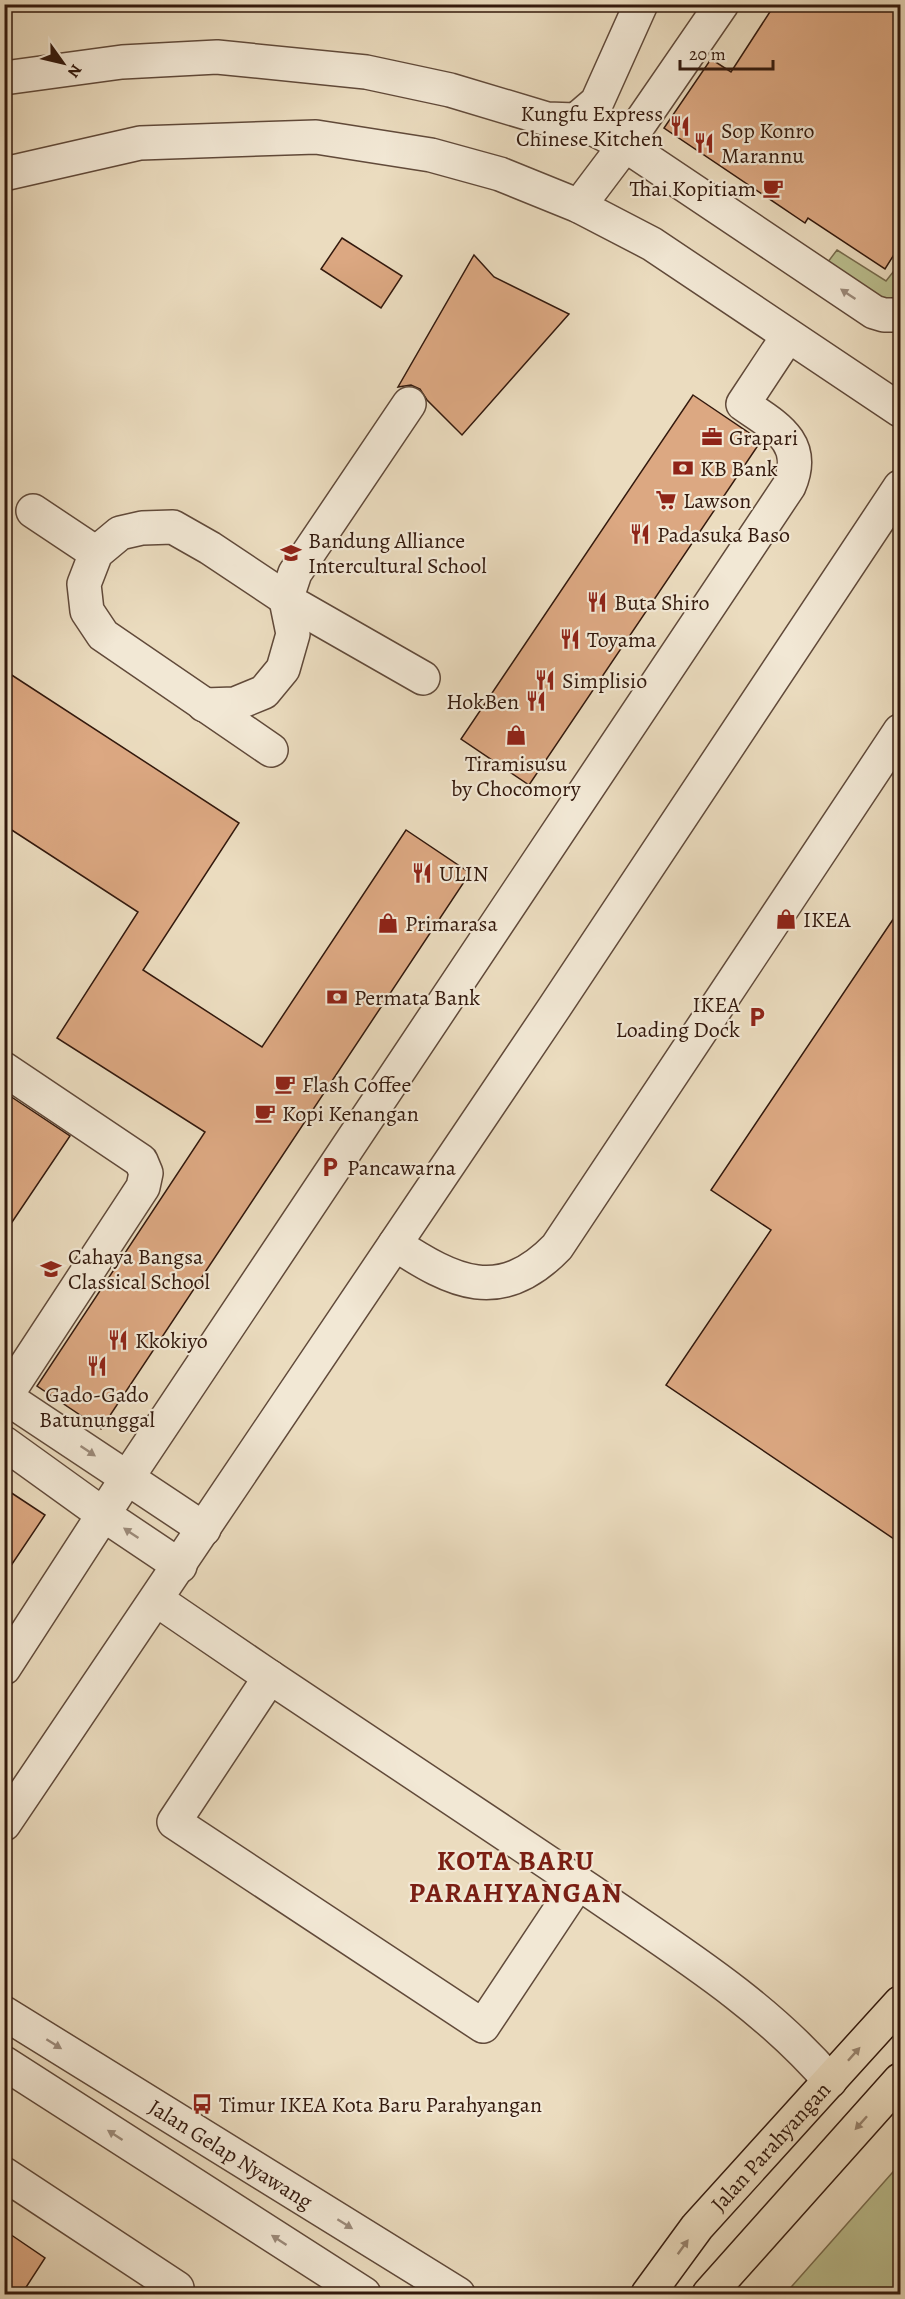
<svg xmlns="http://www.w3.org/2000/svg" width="905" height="2299" font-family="Alegreya,serif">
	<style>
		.green { fill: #bbbf8f; stroke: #776c4e; stroke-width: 1.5 }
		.building { fill: #dca882; stroke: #33190d; stroke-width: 1.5 }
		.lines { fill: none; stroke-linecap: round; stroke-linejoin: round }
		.minor-casing { stroke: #614a3a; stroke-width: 36 }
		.major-casing { stroke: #33190d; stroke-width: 36 }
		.minor { stroke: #f2e8d5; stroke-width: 33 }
		.major { stroke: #ebdcbf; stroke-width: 33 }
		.oneway { fill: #9c8b7b }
		.oneway2 { fill: #98846f }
		.labels { text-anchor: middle; stroke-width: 4.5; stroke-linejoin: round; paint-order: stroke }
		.poi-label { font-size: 22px; fill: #33190d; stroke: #f2e8d5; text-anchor: start }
		.street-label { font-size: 22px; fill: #33190d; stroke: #f2e8d5 }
		.district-label { font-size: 28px; font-weight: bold; letter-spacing: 1.5px; fill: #7a1f14; stroke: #f2e8d5 }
	</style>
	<rect width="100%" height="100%" fill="#ebdcbf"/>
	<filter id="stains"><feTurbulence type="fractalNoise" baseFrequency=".00333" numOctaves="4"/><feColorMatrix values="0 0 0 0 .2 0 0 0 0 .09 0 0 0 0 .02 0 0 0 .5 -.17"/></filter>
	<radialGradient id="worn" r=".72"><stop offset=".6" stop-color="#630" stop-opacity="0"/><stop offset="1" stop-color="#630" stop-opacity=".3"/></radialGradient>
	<path class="green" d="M837,250L886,281L897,267L900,269V304L890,309L821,271Z
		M900,2164V2294H785Z"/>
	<path class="building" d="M775,4H900V245L885,269L808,218L805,223L664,128L711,59L731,72Z
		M342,238L402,276L381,308L321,269Z
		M474,255L494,277L569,314L462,435L427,400L420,389L411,385L398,387Z
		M693,395L761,441L529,785L461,739Z
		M4,670L239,823L143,970L262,1047L406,830L470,873L101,1429L37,1386L205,1132L57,1038L138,912L4,825Z
		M900,909V1543L666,1385L771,1230L711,1190Z
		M4,1092L70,1136L4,1234Z
		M4,1488L45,1515L4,1576Z
		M4,2230L45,2258L21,2295H4Z"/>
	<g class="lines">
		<g class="minor-casing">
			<g id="minor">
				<path d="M4,78L122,62L217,57L366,72L450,90L547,119L576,120L597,102L641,4"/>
				<path d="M576,120L625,145L874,312L884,315H900"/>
				<path d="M4,174L140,143L316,137L431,155L500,174L579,206L652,244L900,410"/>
				<path d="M579,206L625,145L722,4"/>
				<path d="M33,511L96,553"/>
				<path d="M204,705L235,704L264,692L283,669L293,634L286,600L295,573L409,404"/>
				<path d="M271,750L103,635L87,611L84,584L96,553L120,533L142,528L173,527L210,548L297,606L423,678"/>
				<path d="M4,1069L141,1161L146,1173L143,1187L4,1399"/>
				<path d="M395,1244C453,1282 500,1306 557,1247L900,731"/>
				<path d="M4,1396L204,1529"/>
				<path d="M4,1443L104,1515L180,1566"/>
				<path d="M157,1600L270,1677"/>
				<path d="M4,1668L127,1478L789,486C808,442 775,426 743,404L788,336"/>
				<path d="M4,1824L554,1008L900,487"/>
				<path d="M578,1883L483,2026L174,1822L270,1677C378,1749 485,1820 592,1892C676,1950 763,2003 830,2081"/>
				<path id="s1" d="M4,2013L458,2294"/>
				<path d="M4,2063L364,2294"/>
				<path d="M4,2174L177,2288"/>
			</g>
		</g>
		<g class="major-casing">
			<g id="major">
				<path id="s2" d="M648,2294L697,2227L900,2003"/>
				<path d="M709,2294L900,2080"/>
			</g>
		</g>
		<use href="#minor" class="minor"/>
		<use href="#major" class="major"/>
	</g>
	<defs><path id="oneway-solid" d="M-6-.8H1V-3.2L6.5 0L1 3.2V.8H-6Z" transform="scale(1.5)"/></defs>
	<g class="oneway">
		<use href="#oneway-solid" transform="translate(848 294) rotate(-146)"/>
		<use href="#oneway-solid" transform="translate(88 1451) rotate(34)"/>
		<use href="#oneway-solid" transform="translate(131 1533) rotate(-146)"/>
		<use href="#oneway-solid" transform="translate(54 2044) rotate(32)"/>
		<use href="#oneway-solid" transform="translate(115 2135) rotate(-147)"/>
		<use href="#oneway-solid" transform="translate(345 2224) rotate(32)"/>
		<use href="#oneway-solid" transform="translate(279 2240) rotate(-147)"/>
	</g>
	<g class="oneway2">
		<use href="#oneway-solid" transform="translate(854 2054) rotate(-48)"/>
		<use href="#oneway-solid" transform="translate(861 2123) rotate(132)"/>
		<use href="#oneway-solid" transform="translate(683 2247) rotate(-54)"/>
	</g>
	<defs>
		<g id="restaurant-bare" transform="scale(1.62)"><path d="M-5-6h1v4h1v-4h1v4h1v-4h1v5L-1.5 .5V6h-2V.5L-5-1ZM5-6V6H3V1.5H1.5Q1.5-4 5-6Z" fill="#8f2418" stroke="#f2e8d5" stroke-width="2.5" paint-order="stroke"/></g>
		<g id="cafe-bare" transform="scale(1.62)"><path d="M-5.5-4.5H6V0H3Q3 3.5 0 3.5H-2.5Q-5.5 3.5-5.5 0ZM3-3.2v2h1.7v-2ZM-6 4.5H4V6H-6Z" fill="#8f2418" stroke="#f2e8d5" stroke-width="2.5" paint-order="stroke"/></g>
		<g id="office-bare" transform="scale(1.62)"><path d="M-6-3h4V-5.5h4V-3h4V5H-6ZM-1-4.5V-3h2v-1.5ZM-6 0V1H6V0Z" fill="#8f2418" stroke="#f2e8d5" stroke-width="2.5" paint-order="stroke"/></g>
		<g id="bank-bare" transform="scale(1.62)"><path d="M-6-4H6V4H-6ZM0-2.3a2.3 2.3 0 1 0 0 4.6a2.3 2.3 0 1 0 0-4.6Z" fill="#8f2418" stroke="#f2e8d5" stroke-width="2.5" paint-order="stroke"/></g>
		<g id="supermarket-bare" transform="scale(1.62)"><path d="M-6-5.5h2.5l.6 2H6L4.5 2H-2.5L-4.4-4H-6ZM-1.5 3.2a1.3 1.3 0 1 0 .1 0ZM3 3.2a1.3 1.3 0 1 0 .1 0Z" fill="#8f2418" stroke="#f2e8d5" stroke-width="2.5" paint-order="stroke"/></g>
		<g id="school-bare" transform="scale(1.62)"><path d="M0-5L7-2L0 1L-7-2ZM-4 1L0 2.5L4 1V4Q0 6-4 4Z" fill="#8f2418" stroke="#f2e8d5" stroke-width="2.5" paint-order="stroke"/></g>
		<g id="shop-bare" transform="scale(1.62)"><path d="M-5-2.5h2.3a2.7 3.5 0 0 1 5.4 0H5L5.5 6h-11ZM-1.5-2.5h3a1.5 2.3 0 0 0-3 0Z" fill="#8f2418" stroke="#f2e8d5" stroke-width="2.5" paint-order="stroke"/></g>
		<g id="parking-bare" transform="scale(1.62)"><path d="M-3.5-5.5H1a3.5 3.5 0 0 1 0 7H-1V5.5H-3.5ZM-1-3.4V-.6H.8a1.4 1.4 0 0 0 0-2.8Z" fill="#8f2418" stroke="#f2e8d5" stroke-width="2.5" paint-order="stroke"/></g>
		<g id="bus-bare" transform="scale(1.62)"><path d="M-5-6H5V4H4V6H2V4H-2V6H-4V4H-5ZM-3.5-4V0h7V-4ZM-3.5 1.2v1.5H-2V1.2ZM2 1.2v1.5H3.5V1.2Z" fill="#8f2418" stroke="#f2e8d5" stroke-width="2.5" paint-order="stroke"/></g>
	</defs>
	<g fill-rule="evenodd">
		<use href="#restaurant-bare" x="680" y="126"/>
		<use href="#restaurant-bare" x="704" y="143"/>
		<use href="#cafe-bare" x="773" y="188"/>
		<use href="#office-bare" x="712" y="437"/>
		<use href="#bank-bare" x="683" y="468"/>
		<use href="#supermarket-bare" x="666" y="500"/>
		<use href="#restaurant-bare" x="640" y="534"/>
		<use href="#school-bare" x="291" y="553"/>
		<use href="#restaurant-bare" x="597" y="602"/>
		<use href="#restaurant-bare" x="570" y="639"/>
		<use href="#restaurant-bare" x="545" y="680"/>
		<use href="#restaurant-bare" x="536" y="701"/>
		<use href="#shop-bare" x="516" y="735"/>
		<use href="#restaurant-bare" x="422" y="873"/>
		<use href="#shop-bare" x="786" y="919"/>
		<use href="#shop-bare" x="388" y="923"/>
		<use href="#bank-bare" x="337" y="997"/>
		<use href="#parking-bare" x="757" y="1017"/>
		<use href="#cafe-bare" x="285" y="1084"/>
		<use href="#cafe-bare" x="265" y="1113"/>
		<use href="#parking-bare" x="330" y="1167"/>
		<use href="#school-bare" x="51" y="1269"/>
		<use href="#restaurant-bare" x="118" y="1340"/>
		<use href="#restaurant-bare" x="97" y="1366"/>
		<use href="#bus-bare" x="202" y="2104"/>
	</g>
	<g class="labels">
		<g class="poi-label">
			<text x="663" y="121" text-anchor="end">Kungfu Express<tspan x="663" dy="25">Chinese Kitchen</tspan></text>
			<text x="721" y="138">Sop Konro<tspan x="721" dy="25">Marannu</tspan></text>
			<text x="756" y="196" text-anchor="end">Thai Kopitiam</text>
			<text x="729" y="445">Grapari</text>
			<text x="700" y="476">KB Bank</text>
			<text x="683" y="508">Lawson</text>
			<text x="657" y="542">Padasuka Baso</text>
			<text x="308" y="548">Bandung Alliance<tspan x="308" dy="25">Intercultural School</tspan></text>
			<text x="614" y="610">Buta Shiro</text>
			<text x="587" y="647">Toyama</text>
			<text x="562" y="688">Simplisio</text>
			<text x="519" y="709" text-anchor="end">HokBen</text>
			<text x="516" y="771" text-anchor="middle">Tiramisusu<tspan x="516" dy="25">by Chocomory</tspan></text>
			<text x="439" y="881">ULIN</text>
			<text x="803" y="927">IKEA</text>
			<text x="405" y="931">Primarasa</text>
			<text x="354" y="1005">Permata Bank</text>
			<text x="740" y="1012" text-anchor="end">IKEA<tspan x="740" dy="25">Loading Dock</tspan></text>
			<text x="302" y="1092">Flash Coffee</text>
			<text x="282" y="1121">Kopi Kenangan</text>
			<text x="347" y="1175">Pancawarna</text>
			<text x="68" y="1264">Cahaya Bangsa<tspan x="68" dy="25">Classical School</tspan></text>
			<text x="135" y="1348">Kkokiyo</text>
			<text x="97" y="1402" text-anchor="middle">Gado-Gado<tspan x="97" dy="25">Batununggal</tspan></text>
			<text x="219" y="2112">Timur IKEA Kota Baru Parahyangan</text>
		</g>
		<g class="street-label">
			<text dy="8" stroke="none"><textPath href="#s2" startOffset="192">Jalan Parahyangan</textPath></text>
			<text dy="8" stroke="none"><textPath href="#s1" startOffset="267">Jalan Gelap Nyawang</textPath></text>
		</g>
		<g class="district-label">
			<text x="516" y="1870">KOTA BARU<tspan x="516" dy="32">PARAHYANGAN</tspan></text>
		</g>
	</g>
	<rect width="905" height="2299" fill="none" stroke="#ebdcbf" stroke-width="24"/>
	<rect x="6" y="6" width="893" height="2287" fill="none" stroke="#33190d" stroke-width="3"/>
	<rect x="12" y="12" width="881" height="2275" fill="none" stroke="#33190d" stroke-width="1.5"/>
	<g transform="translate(63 63) rotate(124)" stroke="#f2e8d5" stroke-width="4.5" paint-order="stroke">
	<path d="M0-4.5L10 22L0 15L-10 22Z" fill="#33190d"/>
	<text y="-9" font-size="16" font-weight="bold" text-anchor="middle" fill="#33190d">N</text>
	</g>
	<path d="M680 60v9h93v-9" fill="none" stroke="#33190d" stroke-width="3"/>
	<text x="689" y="60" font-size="18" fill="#33190d" stroke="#f2e8d5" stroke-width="4.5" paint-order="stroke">20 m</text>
	<rect width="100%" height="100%" filter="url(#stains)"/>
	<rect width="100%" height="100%" fill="url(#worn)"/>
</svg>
